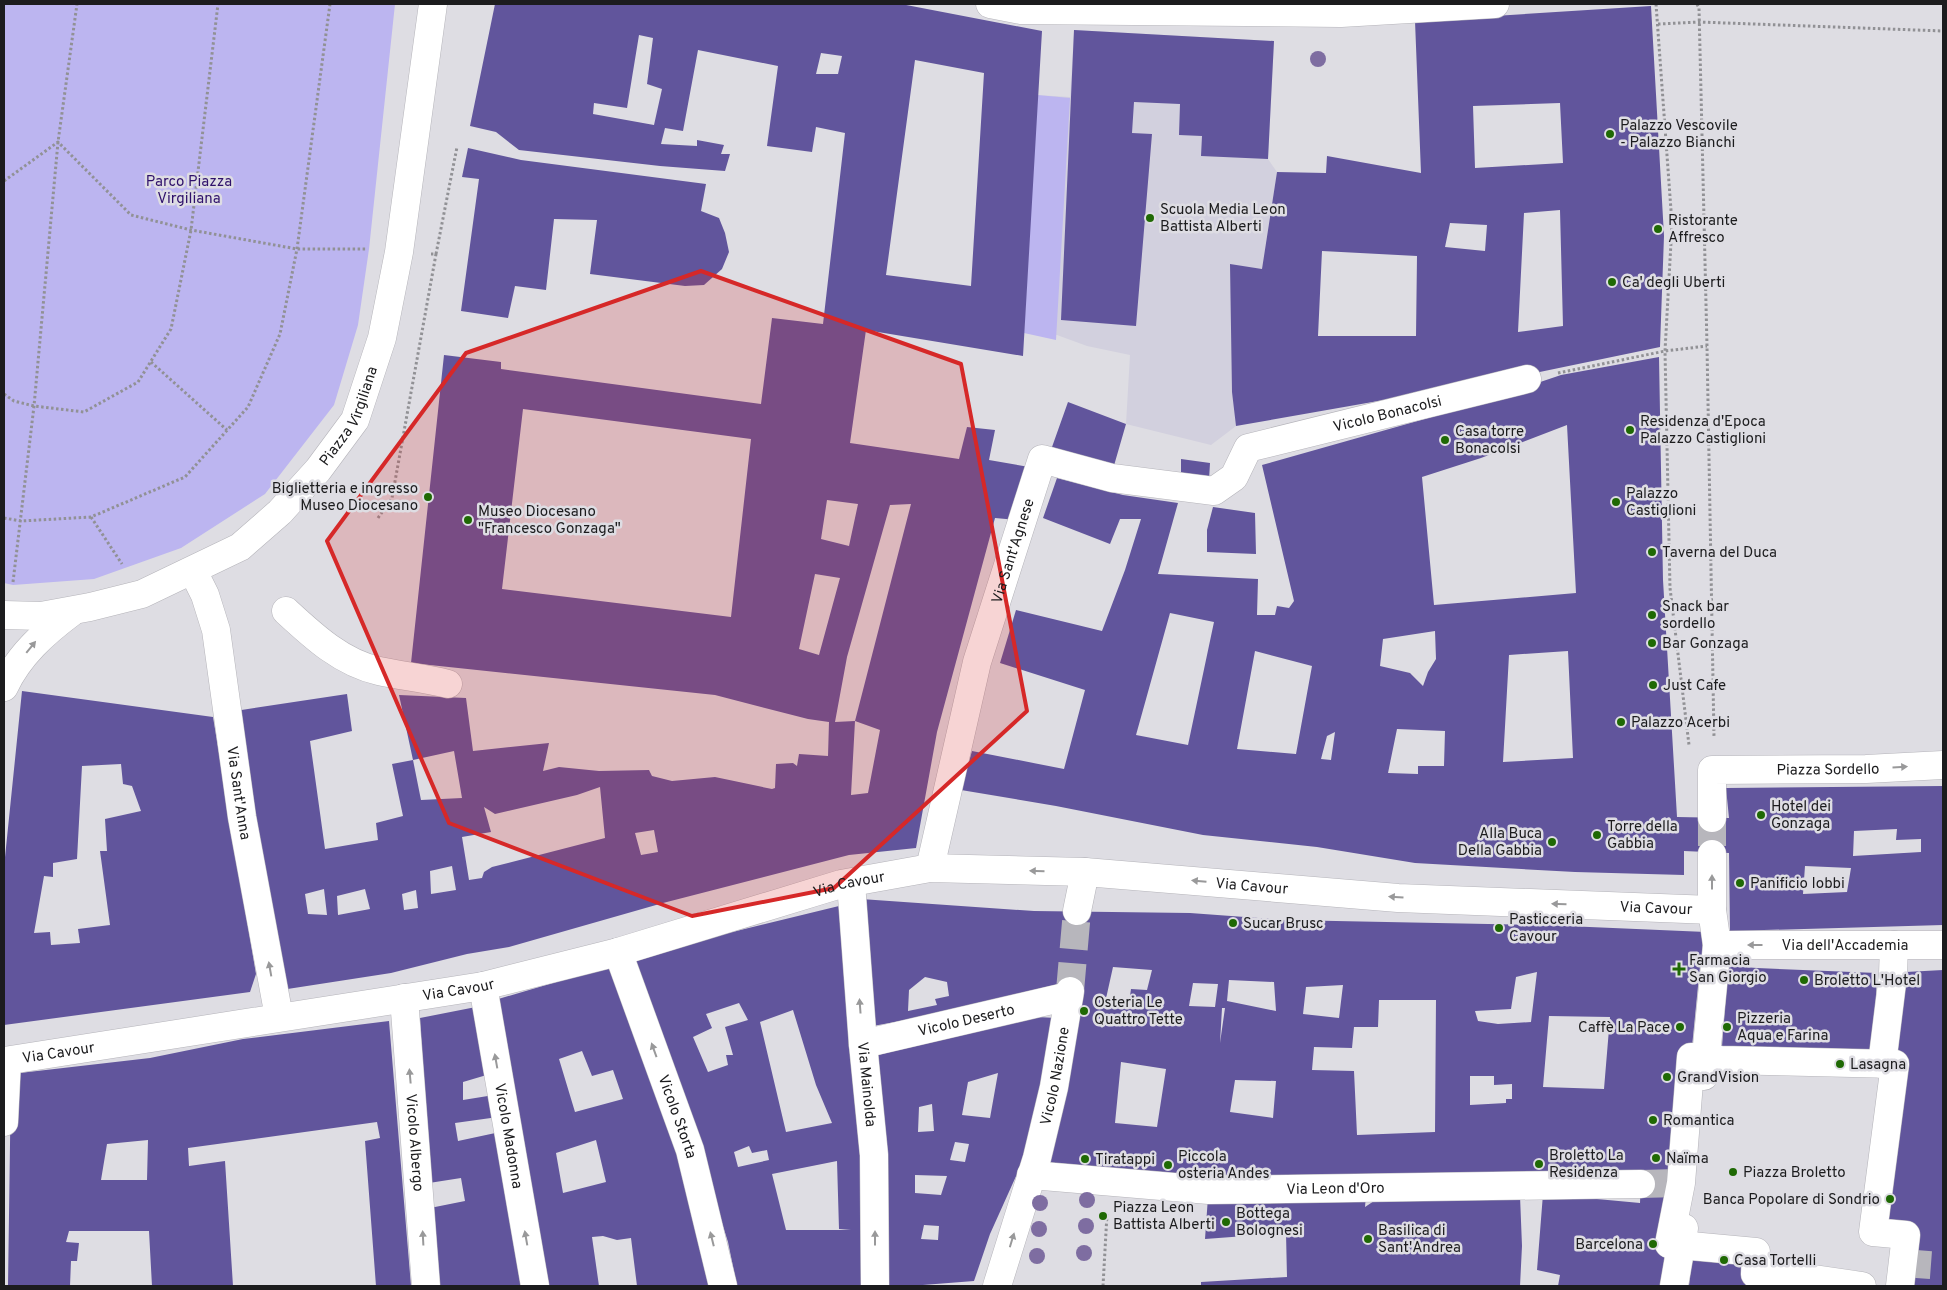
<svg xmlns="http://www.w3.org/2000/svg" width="1947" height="1290" font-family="Overpass,sans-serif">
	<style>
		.built { fill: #d2d0de }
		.green { fill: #bcb5f0 }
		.building { fill: #61559c; fill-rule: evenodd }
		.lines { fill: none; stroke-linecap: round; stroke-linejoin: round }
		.minor-tunnel { stroke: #b7b6bc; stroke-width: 28; stroke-dasharray: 28 14; stroke-linecap: butt }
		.minor-casing { stroke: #b5b4ba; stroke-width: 29 }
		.path { stroke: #919195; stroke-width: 3; stroke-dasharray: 2.5 2.5; stroke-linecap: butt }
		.minor { stroke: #fff; stroke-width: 28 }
		.tree { fill: #7e6da1 }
		.oneway { fill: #99999a }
		.marked { fill: #d62828; fill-opacity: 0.2; stroke: #d62828; stroke-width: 4; stroke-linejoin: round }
		.poi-dot { fill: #1f6904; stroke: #dedde3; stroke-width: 2 }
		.labels { text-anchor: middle; stroke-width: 5; stroke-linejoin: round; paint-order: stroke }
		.poi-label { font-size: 15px; fill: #1c1c1e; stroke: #dedde3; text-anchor: start }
		.park-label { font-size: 15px; fill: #2f116b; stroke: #dedde3 }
		.street-label { font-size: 15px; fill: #1c1c1e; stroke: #dedde3 }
	</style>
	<rect width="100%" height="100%" fill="#dedde3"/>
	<path class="built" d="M1074,30L1274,41L1268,159L1277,172L1262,269L1230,265L1236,426L1211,445L1126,424L1130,355L1087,346L1057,335L1024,333L1037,95L1070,97Z"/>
	<path class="green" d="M4,4H395L369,249L358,325L334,405L265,494L181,548L94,579L13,585L4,583Z
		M1037,95L1070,98L1056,340L1024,333Z"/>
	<path class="building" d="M495,4H901L1042,31L1023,356L866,330L850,443L959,459L967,427L995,430L989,460L1029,467L1017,520L995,518L937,732L916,848L849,855L663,903L509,947L467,954L391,973L281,990L235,711L347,694L352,731L310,741L325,849L378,840L376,823L403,816L392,764L413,760L421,800L462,798L454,751L413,760L399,695L466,698L473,751L549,743L543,771L559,767L599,771L649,770L652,776L672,781L715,777L772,789L775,788L776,764L793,763L797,766L799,754L828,756L829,722L808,719L715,695L411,663L444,355L501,362V369L761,404L772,318L823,324L845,133L816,127L812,152L767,146L778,66L698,50L683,131L665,128L661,144L697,146V140L724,145L721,154H730L725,171L660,166L519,150L496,132L470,126ZM639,35L653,38L647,84L662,89L654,125L593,114L594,103L627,108ZM821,53L842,56L838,74H816ZM915,60L984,73L971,286L886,275ZM523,409L751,439L731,617L502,589ZM827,500L858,504L849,546L821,539ZM911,504L855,721L880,730L868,793L851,795L855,721L835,722L847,657L890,505ZM815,574L840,578L819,655L799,649ZM600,787L605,838L492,867L484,872L482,878L469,880L462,837L491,832L484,807L495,814L577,795ZM654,830L658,852L641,855L635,833ZM452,866L456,890L431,894L430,871ZM324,889L327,915L308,914L305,894ZM365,889L370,909L338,915L337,896ZM416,890L418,908L404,910L402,894Z
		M1651,6L1664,236L1660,347L1515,377L1236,426L1232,392L1230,264L1262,269L1277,172L1326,173L1327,156L1421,173L1415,21ZM1560,103L1563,163L1475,168L1473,106ZM1560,210L1563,326L1518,332L1524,213ZM1450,223L1487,225L1485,251L1445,247ZM1322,251L1417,256L1416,336H1318Z
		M1074,30L1274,41L1268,159L1201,156L1202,136L1179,135L1180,104L1134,102L1132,133L1152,134L1136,326L1061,320Z
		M468,148L521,160L706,184L701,211L719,218L725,233L729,252L722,269L704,285L685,286L590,274L597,220L554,219L546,290L515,286L508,318L461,311L479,179L462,177Z
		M1659,357L1663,580L1677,817L1729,818L1726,788L1943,786V925L1730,931L1729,853L1684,851V875L1575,872L1415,863L1317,847L1203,835L1056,806L961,790L972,751L1064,769L1085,690L1000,663L1016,610L1102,631L1125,570L1141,519H1120L1110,544L1043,518L1057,478L1123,495L1178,503L1158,574L1258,579L1257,615H1275L1277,606L1289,608L1294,601L1262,465L1467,407L1561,375ZM1567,425L1576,593L1434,605L1422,477L1481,458ZM1170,613L1214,622L1188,745L1136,735ZM1435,631L1436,659L1428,672L1423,686L1410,673L1380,666L1383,639ZM1255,651L1312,666L1296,754L1237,749ZM1568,651L1573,758L1503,762L1509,655ZM1397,729L1445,731L1444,766H1418V774L1388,773ZM1335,732L1331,760L1321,759L1327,736ZM1897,829L1896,840L1921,839V852L1853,856L1854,831ZM1805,866L1851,868L1847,892L1803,894Z
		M1068,402L1126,424L1113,469L1052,447Z
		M1181,459L1210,463L1209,480L1181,477Z
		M1213,507L1255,513L1256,554L1207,552V530Z
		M22,691L213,717L256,974L250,992L4,1025V867ZM121,764L123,784L132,786L141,811L105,819L107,851H100L110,925L78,929L80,943L51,945L50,932L34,933L44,876L53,877V863L77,859L82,766Z
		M861,899L1034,911L1190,913L1285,920L1543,925L1706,932L1700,966L1691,1057L1661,1286H1558L1560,1275L1537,1270L1543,1194L1640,1203L1641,1178L1316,1182L1046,1167L1076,989L873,1026ZM1113,967L1152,970L1147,990L1131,989L1129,1003H1105ZM1537,972L1531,1022L1498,1024L1478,1021L1475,1011L1511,1009L1516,977ZM925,977L947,982L949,996L935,999L937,1005L908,1011L909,990ZM1229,980L1274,982L1276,1011L1227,1001ZM1193,983L1218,984L1215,1007L1189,1006ZM1343,985L1339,1018L1303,1014L1306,987ZM1379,1000H1436L1435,1132L1357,1135L1354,1071L1312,1070L1314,1047L1352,1048L1354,1027H1378ZM1222,1008H1225L1220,1043ZM1549,1016L1610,1017L1604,1089L1543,1087ZM1121,1062L1166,1069L1157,1127L1115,1123ZM1470,1076H1494V1085L1512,1084V1099H1506V1103L1470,1105ZM1235,1080L1276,1081L1273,1118L1230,1112Z
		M839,906L860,1113L864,1286H737L728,1242L708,1179L631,961L720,935ZM739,1003L748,1020L725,1027L733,1055H726L728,1065L708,1072L693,1037L712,1028L706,1014ZM793,1010L816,1085L832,1123L786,1132L760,1022ZM749,1146L752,1153L767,1150L769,1160L738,1167L734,1152ZM837,1161L839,1229L851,1230H786L772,1174Z
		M617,964L673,1115L715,1286H637L631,1238L617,1240L603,1236L592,1237L599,1286H543L495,1000ZM582,1051L592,1076L613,1070L623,1099L575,1112L559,1059ZM596,1140L606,1182L563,1193L556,1153Z
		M1728,966L1757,968L1877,973L1873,1065L1721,1060Z
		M1943,970V1286H1900L1906,1235L1873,1232L1906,972Z
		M481,1006L490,1074L463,1082V1100L494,1095L498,1117L455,1123L458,1141L500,1132L526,1286H435L430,1208L465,1201L461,1178L429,1183L420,1018Z
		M1018,1016L1056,1018L1046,1078L1021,1165L990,1234L974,1281L910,1286H882L871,1057ZM998,1073L990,1118L962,1115L968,1082ZM932,1104L934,1131L918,1132L919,1107ZM955,1142L969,1144L965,1162L950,1160ZM915,1175L947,1176L941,1195L915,1193ZM924,1225L939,1226L938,1240L921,1239Z
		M389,1021L411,1286H376L365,1141L380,1138L377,1122L188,1148L189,1166L225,1161L233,1286H152L149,1231H69L66,1242L79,1243L77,1261H71L70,1286H8L11,1074L150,1058L243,1039ZM148,1140L147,1180H101L107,1144Z
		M1366,1195L1365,1207L1374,1201L1520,1196L1522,1246L1520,1286H1201V1282L1287,1277L1286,1233L1205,1239L1208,1197Z
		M1693,1246L1756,1252L1755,1274L1854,1286H1689Z"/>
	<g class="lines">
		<path class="minor-tunnel" d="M1712,818V854
			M1070,991L1077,911
			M1641,1184L1678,1183
			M1903,1263L1943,1266"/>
		<g class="minor-casing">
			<g id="minor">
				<path d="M990,4L1021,10L1341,13L1495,4"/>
				<path id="s1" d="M193,571L205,595L216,630L242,817L279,1017"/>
				<path d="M286,611C313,636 342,663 379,671C402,676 425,678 448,684"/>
				<path id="s2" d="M4,615L41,616L90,607L142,594L240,547L280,512L318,470L355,420L382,338L399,252L433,4"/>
				<path d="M4,687C19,655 44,633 72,612"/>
				<path id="s3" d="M1712,818V770L1866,769L1943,765"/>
				<path id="s4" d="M930,868L977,662L1042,459L1112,478L1214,491L1234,477L1248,448L1527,379"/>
				<path id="s5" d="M851,883L863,1044L874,1155L875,1286"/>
				<path d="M1077,911L1085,872"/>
				<path id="s6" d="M1717,945H1943"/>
				<path id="s7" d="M618,952L690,1150L723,1286"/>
				<path id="s8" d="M483,986L535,1286"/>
				<path id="s9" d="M404,998L426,1286"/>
				<path id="s10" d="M863,1044L1069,996"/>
				<path id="s11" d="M4,1061L483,986L618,952L841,884L930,868L1085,872L1398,898L1712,910"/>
				<path d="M1882,1064L1893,975L1894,945"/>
				<path d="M1704,1076L1717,945L1712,910V854"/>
				<path d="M4,1122L7,1061"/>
				<path id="s12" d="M1031,1175L1209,1190L1641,1184"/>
				<path id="s13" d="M997,1286L1037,1158L1054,1087L1070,991"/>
				<path d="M1674,1286L1684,1228"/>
				<path d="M1862,1286L1771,1273L1755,1274L1756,1252L1669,1244L1681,1183L1691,1057L1721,1060L1895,1064L1873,1232L1906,1235L1900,1286"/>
			</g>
		</g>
		<path class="path" d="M1656,4L1672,224L1665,351L1670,588L1689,745
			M1697,4L1699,8L1707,346L1714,737
			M1658,24L1699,22L1943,31
			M4,181L58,142L131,215L191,230L297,249H367
			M436,254L457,147
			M151,362L227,430
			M1558,373L1665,351L1707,346
			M4,394L14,401L34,406L84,412L138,382L171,329L191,230L218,4
			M91,517L122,564
			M4,518L21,521L91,517L185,477L248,407L280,334L297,249L330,4
			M378,518L392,498L436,254H431
			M13,582L34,406L58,142L77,4
			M1103,1286L1107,1214"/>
		<use href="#minor" class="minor"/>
	</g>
	<g class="tree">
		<circle cx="1318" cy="59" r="8"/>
		<circle cx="1087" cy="1200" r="8"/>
		<circle cx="1040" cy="1203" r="8"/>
		<circle cx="1086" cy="1226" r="8"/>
		<circle cx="1039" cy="1229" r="8"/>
		<circle cx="1084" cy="1253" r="8"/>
		<circle cx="1037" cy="1256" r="8"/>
	</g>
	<defs><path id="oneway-solid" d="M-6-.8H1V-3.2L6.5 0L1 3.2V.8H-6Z" transform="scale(1.25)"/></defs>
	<g class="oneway">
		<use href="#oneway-solid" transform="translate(31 647) rotate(-51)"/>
		<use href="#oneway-solid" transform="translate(1900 767) rotate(-3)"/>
		<use href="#oneway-solid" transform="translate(1037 871) rotate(-179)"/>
		<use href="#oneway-solid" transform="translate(1199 881) rotate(-175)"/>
		<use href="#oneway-solid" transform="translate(1712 882) rotate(-90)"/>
		<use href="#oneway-solid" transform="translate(1396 897) rotate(-176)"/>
		<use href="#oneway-solid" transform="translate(1559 904) rotate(-178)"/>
		<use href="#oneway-solid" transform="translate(1755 945) rotate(-180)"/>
		<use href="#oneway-solid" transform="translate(270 969) rotate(-100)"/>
		<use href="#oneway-solid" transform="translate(860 1006) rotate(-94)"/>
		<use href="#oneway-solid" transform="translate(654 1050) rotate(-110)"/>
		<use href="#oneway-solid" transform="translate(496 1061) rotate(-100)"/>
		<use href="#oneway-solid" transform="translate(410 1076) rotate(-95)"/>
		<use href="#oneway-solid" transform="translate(423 1238) rotate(-93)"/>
		<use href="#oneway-solid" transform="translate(526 1238) rotate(-100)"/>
		<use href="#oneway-solid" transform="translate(875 1238) rotate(-90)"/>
		<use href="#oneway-solid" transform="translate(712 1239) rotate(-104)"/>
		<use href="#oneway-solid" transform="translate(1012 1240) rotate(-73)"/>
	</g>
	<path class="marked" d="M701,271L961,364L1027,711L834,888L692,916L449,823L327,541L466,353Z"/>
	<g class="poi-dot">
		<circle cx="1610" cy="134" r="5"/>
		<circle cx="1150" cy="218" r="5"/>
		<circle cx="1658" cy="229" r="5"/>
		<circle cx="1612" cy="282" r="5"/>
		<circle cx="1630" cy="430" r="5"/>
		<circle cx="1445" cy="440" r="5"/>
		<circle cx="428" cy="497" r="5"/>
		<circle cx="1616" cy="502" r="5"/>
		<circle cx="468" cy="520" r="5"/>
		<circle cx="1652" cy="552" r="5"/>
		<circle cx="1652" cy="615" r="5"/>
		<circle cx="1652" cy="643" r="5"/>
		<circle cx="1653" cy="685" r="5"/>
		<circle cx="1621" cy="722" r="5"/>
		<circle cx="1761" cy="815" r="5"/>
		<circle cx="1597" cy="835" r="5"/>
		<circle cx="1552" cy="842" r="5"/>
		<circle cx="1740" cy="883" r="5"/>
		<circle cx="1233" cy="923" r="5"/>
		<circle cx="1499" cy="928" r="5"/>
		<path d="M1676.5 961.5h5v5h5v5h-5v5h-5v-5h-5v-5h5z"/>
		<circle cx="1804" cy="980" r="5"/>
		<circle cx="1084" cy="1011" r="5"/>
		<circle cx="1680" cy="1027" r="5"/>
		<circle cx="1727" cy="1027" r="5"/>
		<circle cx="1840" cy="1064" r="5"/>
		<circle cx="1667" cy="1077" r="5"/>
		<circle cx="1653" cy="1120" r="5"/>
		<circle cx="1656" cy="1158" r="5"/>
		<circle cx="1085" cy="1159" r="5"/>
		<circle cx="1539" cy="1164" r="5"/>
		<circle cx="1168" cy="1165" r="5"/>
		<circle cx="1733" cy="1172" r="5"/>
		<circle cx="1890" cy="1199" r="5"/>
		<circle cx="1103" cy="1216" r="5"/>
		<circle cx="1226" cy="1222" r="5"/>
		<circle cx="1368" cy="1239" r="5"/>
		<circle cx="1653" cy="1244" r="5"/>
		<circle cx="1724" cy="1260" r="5"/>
	</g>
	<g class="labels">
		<g class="poi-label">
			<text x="1620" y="130">Palazzo Vescovile<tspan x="1620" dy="17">- Palazzo Bianchi</tspan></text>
			<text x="1160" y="214">Scuola Media Leon<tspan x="1160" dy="17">Battista Alberti</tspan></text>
			<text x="1668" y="225">Ristorante<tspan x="1668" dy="17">Affresco</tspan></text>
			<text x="1622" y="287">Ca' degli Uberti</text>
			<text x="1640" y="426">Residenza d'Epoca<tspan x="1640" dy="17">Palazzo Castiglioni</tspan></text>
			<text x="1455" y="436">Casa torre<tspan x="1455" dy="17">Bonacolsi</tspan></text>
			<text x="418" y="493" text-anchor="end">Biglietteria e ingresso<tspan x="418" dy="17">Museo Diocesano</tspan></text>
			<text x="1626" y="498">Palazzo<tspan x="1626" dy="17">Castiglioni</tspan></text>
			<text x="478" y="516">Museo Diocesano<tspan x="478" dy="17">"Francesco Gonzaga"</tspan></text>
			<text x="1662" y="557">Taverna del Duca</text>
			<text x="1662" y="611">Snack bar<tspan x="1662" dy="17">sordello</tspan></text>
			<text x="1662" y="648">Bar Gonzaga</text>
			<text x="1663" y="690">Just Cafe</text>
			<text x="1631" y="727">Palazzo Acerbi</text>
			<text x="1771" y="811">Hotel dei<tspan x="1771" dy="17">Gonzaga</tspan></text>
			<text x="1607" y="831">Torre della<tspan x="1607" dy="17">Gabbia</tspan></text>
			<text x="1542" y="838" text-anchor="end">Alla Buca<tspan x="1542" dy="17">Della Gabbia</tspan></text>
			<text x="1750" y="888">Panificio Iobbi</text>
			<text x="1509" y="924">Pasticceria<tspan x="1509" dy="17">Cavour</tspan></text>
			<text x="1243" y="928">Sucar Brusc</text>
			<text x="1689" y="965">Farmacia<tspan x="1689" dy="17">San Giorgio</tspan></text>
			<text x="1814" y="985">Broletto L'Hotel</text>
			<text x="1094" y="1007">Osteria Le<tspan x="1094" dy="17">Quattro Tette</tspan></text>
			<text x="1737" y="1023">Pizzeria<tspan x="1737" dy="17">Aqua e Farina</tspan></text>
			<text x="1670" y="1032" text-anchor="end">Caffè La Pace</text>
			<text x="1850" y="1069">Lasagna</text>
			<text x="1677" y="1082">GrandVision</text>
			<text x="1663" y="1125">Romantica</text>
			<text x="1549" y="1160">Broletto La<tspan x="1549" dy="17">Residenza</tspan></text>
			<text x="1178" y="1161">Piccola<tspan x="1178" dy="17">osteria Andes</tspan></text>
			<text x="1666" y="1163">Naïma</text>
			<text x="1095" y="1164">Tiratappi</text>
			<text x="1743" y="1177">Piazza Broletto</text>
			<text x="1880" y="1204" text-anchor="end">Banca Popolare di Sondrio</text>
			<text x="1113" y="1212">Piazza Leon<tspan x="1113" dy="17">Battista Alberti</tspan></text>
			<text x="1236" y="1218">Bottega<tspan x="1236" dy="17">Bolognesi</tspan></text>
			<text x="1378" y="1235">Basilica di<tspan x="1378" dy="17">Sant'Andrea</tspan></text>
			<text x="1643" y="1249" text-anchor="end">Barcelona</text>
			<text x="1734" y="1265">Casa Tortelli</text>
		</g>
		<g class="park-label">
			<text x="189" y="186">Parco Piazza<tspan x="189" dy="17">Virgiliana</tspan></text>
		</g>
		<g class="street-label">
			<text dy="5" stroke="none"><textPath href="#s2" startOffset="422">Piazza Virgiliana</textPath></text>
			<text dy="5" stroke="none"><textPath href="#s4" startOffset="800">Vicolo Bonacolsi</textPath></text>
			<text dy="5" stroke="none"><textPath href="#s4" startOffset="328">Via Sant'Agnese</textPath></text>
			<text dy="5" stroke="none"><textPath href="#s3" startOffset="164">Piazza Sordello</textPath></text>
			<text dy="5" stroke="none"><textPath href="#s1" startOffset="228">Via Sant'Anna</textPath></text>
			<text dy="5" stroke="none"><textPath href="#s11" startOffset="865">Via Cavour</textPath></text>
			<text dy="5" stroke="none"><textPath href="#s11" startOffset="1270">Via Cavour</textPath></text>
			<text dy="5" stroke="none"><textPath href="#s11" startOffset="1675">Via Cavour</textPath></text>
			<text dy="5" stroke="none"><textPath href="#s6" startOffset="128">Via dell'Accademia</textPath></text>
			<text dy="5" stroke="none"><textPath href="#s11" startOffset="460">Via Cavour</textPath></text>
			<text dy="5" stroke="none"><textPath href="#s10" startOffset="106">Vicolo Deserto</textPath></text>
			<text dy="5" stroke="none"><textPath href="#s11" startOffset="55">Via Cavour</textPath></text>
			<text dy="5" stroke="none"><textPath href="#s13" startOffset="218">Vicolo Nazione</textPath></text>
			<text dy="5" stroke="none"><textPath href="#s5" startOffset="202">Via Mainolda</textPath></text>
			<text dy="5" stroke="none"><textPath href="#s7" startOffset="175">Vicolo Storta</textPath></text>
			<text dy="5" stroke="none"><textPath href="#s8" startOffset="152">Vicolo Madonna</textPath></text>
			<text dy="5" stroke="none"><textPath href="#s9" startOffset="145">Vicolo Albergo</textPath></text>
			<text dy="5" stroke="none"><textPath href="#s12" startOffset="305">Via Leon d'Oro</textPath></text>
		</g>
	</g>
	<rect width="1947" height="1290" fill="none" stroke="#1c1c1e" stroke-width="10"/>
</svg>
